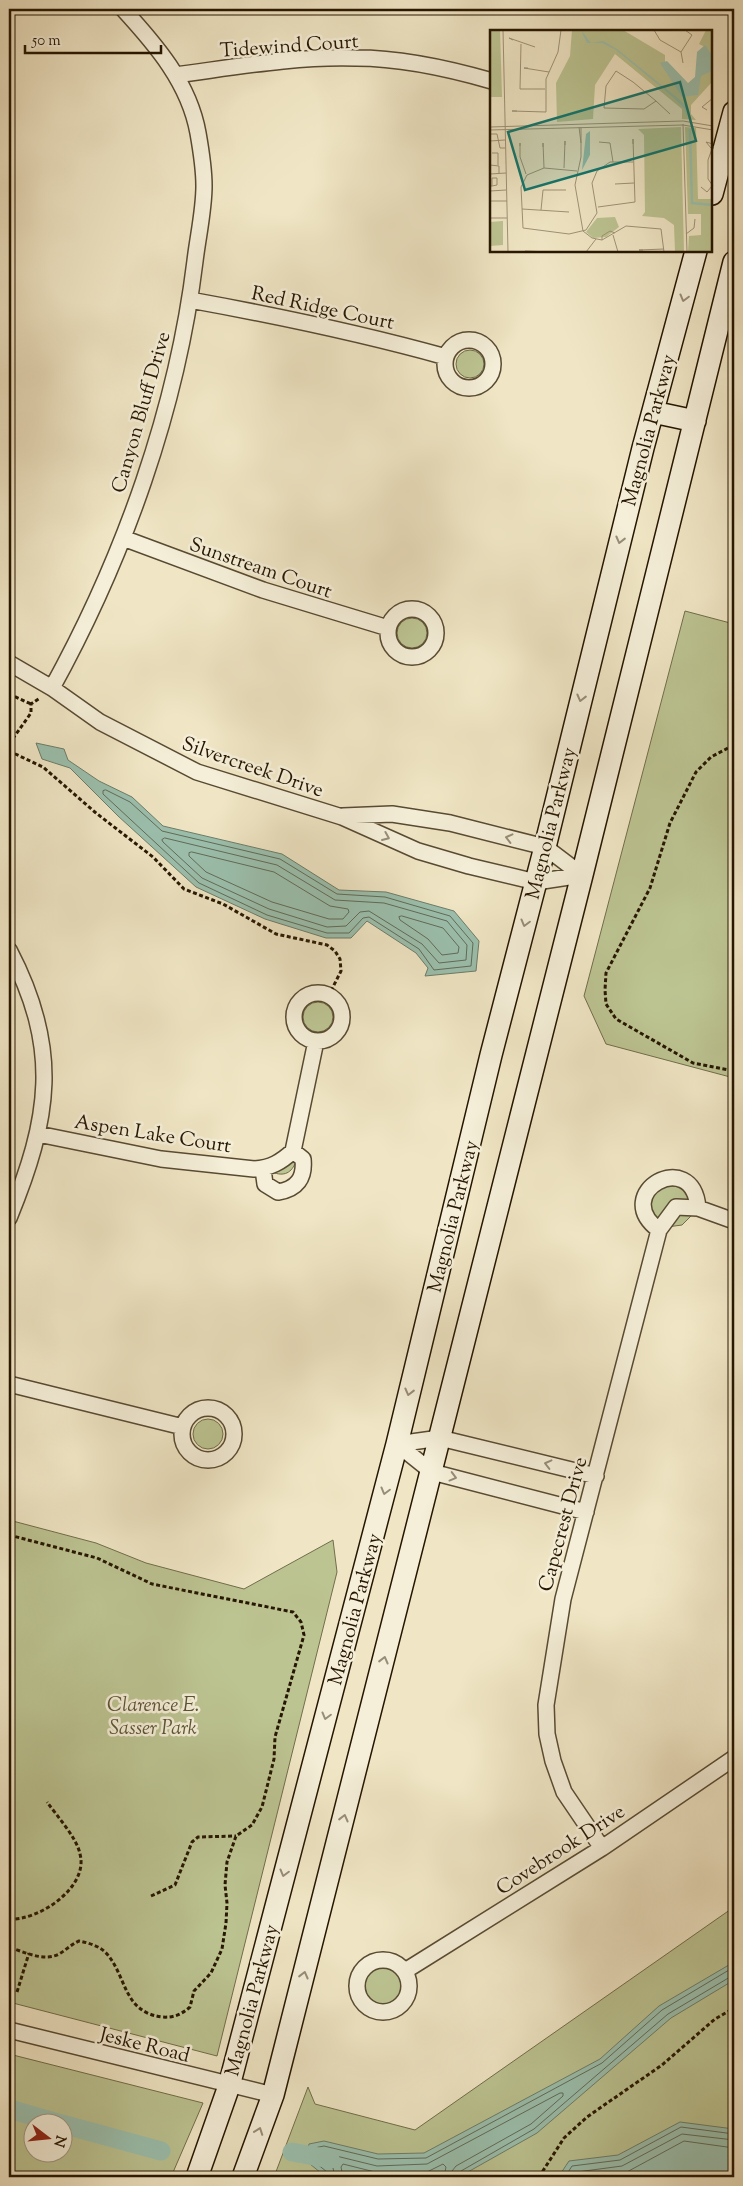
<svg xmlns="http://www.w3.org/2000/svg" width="743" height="2186" font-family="'Sorts Mill Goudy',serif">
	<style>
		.green { fill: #bcc492; stroke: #716d4a; fill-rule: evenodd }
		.water { fill: #9bc0ae; stroke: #6c7c69 }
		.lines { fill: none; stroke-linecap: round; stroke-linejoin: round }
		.shore { stroke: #606b58; stroke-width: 1 }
		.canal { stroke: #9bc0ae; stroke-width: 19 }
		.street-casing { stroke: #584a32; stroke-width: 18 }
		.secondary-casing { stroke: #261601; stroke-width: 24 }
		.path { stroke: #261601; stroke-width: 3; stroke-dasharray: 4 2.5; stroke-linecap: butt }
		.street { stroke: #f5efd9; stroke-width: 15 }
		.secondary { stroke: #f5efd9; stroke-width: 21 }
		.oneway { stroke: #988d78 }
		.labels { text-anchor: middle; stroke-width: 5; stroke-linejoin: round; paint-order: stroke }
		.street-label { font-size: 20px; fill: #261601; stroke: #f5efd9 }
		.park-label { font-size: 20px; font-style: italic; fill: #5a5334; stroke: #f5efd9 }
		.inset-river { fill: none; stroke: #9bc0ae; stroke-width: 2.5 }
		.inset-road { fill: none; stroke: #9f9377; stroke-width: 1 }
		.view { fill: #0f766e; fill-opacity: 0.15; stroke: #0f766e; stroke-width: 2.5 }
		.inset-edge { fill: none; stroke: #261601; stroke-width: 2.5 }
	</style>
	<rect width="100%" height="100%" fill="#f0e6c5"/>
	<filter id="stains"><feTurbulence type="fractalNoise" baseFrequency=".004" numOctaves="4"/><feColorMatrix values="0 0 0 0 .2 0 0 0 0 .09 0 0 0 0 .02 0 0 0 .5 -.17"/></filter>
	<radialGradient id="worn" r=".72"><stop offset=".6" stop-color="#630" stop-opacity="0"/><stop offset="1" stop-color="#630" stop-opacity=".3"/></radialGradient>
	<path class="green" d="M456 364a14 14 0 1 1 28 0a14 14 0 1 1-28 0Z
		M685,611L734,624V1078L606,1044L584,996Z
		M397 633a15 15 0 1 1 30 0a15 15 0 1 1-30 0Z
		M303 1017a15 15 0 1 1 30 0a15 15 0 1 1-30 0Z
		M293,1158L296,1161C292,1173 284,1177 272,1172Z
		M660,1185L687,1187L693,1214L682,1225L667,1227L650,1211V1196Z
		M193 1434a15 15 0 1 1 30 0a15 15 0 1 1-30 0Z
		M9,1520L96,1543L146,1563L244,1589L333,1540L337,1572L217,2056L9,2002Z
		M734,1907V2177H274L308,2087L315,2104L415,2130Z
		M359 1984a23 23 0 1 1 46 0a23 23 0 1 1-46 0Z
		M9,2054L203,2103L171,2177H9ZM32,2124H62V2154H32Z"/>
	<path class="water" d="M36,743L64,749L68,760L99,781L132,797L163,826L282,854L339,890L386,892L454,911L479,941L476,971L425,976L428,968L416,953L367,921L351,938H326L265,919L196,887L118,816L70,768L42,759Z
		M734,1962V1980L671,2018L537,2133L459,2177H326L305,2160L309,2144L324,2141L378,2154L424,2153L600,2059L659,2006Z
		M680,2122L734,2129V2177L559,2176L569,2161L618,2155Z"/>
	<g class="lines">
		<path class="shore" d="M106,790L130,802L162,831L280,859L337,894L385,897L450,916L473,943L471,966L434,970L419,949L369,917L363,918L349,933H327L267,915L199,883L103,794V791Z
			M165,838L277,865L335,900L384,903L447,921L467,945L466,960L439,963L422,944L369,911L360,912L346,926L327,927L269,909L202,878L163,842L162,840Z
			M192,852L274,872L330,906L348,909L349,912L343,919H329L272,902L206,872L189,856V853Z
			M402,916L443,928L459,947L458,953L442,955L428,939L400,920L399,917Z
			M329,2177L327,2172L311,2159L314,2148L324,2146L378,2159L426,2158L602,2063L662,2010L734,1967
			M335,2177L333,2168L319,2157L320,2154L324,2153L377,2166L427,2164L560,2093H563V2096L531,2124L456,2166L452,2171L451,2177
			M343,2177L341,2167L343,2164L379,2173L427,2172L443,2164L446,2167L444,2177
			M458,2177L461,2171L534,2129L668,2014L730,1977L734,1976
			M565,2177L572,2166L620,2160L681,2127L734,2134
			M572,2177L577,2172L622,2166L682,2134L734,2140
			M593,2177L625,2173L684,2141L734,2148"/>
		<path class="canal" d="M9,2109L61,2124
			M62,2124L161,2151
			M292,2152L330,2159"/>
		<g class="street-casing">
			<path id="street" d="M176,75C236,67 296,56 356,58C402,58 447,68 492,81
				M190,300C278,316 360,333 446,357
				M445 364a24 24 0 1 1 48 0a24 24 0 1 1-48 0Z
				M123,538L263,590L388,628
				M388 633a24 24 0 1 1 48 0a24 24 0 1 1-48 0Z
				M9,663L52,688L100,722L197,772L342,817L418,851L469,866L536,882L582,875
				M52,688C124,557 177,409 195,261C198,236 204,210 204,186C204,169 201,150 198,133C189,83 156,45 123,9
				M343,816L392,814L450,823L545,847L582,875
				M9,950C61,1049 50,1118 9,1218
				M294 1017a24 24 0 1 1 48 0a24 24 0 1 1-48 0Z
				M38,1134L161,1159L254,1169C271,1168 281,1162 293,1151L316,1041
				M263,1169L265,1184L278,1192C297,1189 305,1178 303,1159L293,1151
				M659,1230C609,1193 693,1146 698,1208
				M9,1384L183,1427
				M182 1434a26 26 0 1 1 52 0a26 26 0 1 1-52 0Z
				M397,1444L432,1472L586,1512
				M397,1444L440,1438L596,1476
				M602,1848L564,1792L553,1761L547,1734L546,1705L563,1599L659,1230L676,1207L698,1208L734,1221
				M357 1986a26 26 0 1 1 52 0a26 26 0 1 1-52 0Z
				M405,1971L602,1848L734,1758
				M9,2030L273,2095"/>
		</g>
		<g class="secondary-casing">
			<path id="secondary" d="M712,194L734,112
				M653,412L695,421
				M197,2177L229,2086L397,1444L491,1055L545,847L643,448L696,251
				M243,2177L273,2095L286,2044L582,875L734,262"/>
		</g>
		<path class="path" d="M9,694L31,704
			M9,744L31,713V704L40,698
			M734,748L730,747L711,757L696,772L670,823L650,888L606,973L605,990L606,1004L616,1019L693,1063L734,1071
			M9,751L43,767L96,813L153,857L184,889L223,904L276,934L327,945L335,951L340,959L341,971L329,995
			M9,1535L97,1558L152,1584L293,1612L301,1622L304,1635L275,1737L274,1759L262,1807L252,1825L236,1836L227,1862L225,1885L227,1903L226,1923L222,1949L211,1973L194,1991L190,2007C182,2014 174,2018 162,2017C123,2012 127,1977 107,1954C100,1946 89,1943 79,1941C72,1944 66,1950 59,1954C44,1962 24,1952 9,1947
			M151,1896L175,1885L192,1842L198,1837L236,1836
			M9,1919C39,1921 89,1887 80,1854C77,1838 57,1816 47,1802
			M17,1992L29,1953
			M539,2177L564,2138L587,2117L662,2065L715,2019L734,2008"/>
		<use href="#street" class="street"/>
		<use href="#secondary" class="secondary"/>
	</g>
	<defs><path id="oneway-chevron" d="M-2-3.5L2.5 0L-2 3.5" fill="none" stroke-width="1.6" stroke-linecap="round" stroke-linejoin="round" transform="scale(1.25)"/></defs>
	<g class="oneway">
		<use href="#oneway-chevron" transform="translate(684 298) rotate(105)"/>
		<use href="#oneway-chevron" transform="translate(620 540) rotate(104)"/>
		<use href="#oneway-chevron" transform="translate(581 698) rotate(104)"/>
		<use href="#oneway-chevron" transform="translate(386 837) rotate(23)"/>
		<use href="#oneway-chevron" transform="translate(509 838) rotate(-166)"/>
		<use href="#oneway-chevron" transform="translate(525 923) rotate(105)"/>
		<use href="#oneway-chevron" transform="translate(409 1392) rotate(104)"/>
		<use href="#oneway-chevron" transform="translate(548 1464) rotate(-166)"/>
		<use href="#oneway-chevron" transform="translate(453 1477) rotate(15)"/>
		<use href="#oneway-chevron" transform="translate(385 1491) rotate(105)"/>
		<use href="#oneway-chevron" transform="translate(384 1660) rotate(-76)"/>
		<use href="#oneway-chevron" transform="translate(326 1716) rotate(105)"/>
		<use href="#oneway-chevron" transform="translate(344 1818) rotate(-76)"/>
		<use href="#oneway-chevron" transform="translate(284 1873) rotate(105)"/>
		<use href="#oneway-chevron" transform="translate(304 1975) rotate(-76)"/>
		<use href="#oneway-chevron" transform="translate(259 2131) rotate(-70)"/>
	</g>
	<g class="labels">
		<g class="street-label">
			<text transform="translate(289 45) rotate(-4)" y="7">Tidewind Court</text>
			<text transform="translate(323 307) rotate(12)" y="7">Red Ridge Court</text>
			<text transform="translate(140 412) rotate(-74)" y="7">Canyon Bluff Drive</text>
			<text transform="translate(648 430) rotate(-75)" y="7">Magnolia Parkway</text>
			<text transform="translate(261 567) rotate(19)" y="7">Sunstream Court</text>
			<text transform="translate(253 766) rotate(19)" y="7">Silvercreek Drive</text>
			<text transform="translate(550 823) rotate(-76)" y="7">Magnolia Parkway</text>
			<text transform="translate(153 1133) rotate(9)" y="7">Aspen Lake Court</text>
			<text transform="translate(452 1216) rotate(-76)" y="7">Magnolia Parkway</text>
			<text transform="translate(562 1524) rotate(-75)" y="7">Capecrest Drive</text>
			<text transform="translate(354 1609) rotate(-75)" y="7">Magnolia Parkway</text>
			<text transform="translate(560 1849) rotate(-33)" y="7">Covebrook Drive</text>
			<text transform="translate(251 2000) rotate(-75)" y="7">Magnolia Parkway</text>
			<text transform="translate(145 2044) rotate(14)" y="7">Jeske Road</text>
		</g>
		<g class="park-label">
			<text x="153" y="1711">Clarence E.<tspan x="153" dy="23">Sasser Park</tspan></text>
		</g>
	</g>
	<g transform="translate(490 30)">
		<rect width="222" height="222" fill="#f0e6c5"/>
		<path d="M0,0H10L12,67H0ZM82,0H133L175,25V32L198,55L207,47L215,17L209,14L216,0H222V52L201,75V84L206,90L192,89V79L125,24L105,55L103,89L67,92L66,53L80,26ZM191,97L194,222H185L184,195L174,188L152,186L155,182L154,105L148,99ZM195,97L206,98L208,169H222V222H198L199,206L211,205V184H198ZM125,187L129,197L116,207L103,208L96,202L107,188ZM13,191V215L0,216V192Z" fill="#bcc492"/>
		<path d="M91,0L101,13L113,11L127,19L190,70L198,78L197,87L194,78L183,67L126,20L112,13H97ZM215,15L222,25V41L211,46L208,65L192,67L170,33L177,31L198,53L205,47L207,22ZM100,101V125L92,140L96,104Z" fill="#9bc0ae"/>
		<path class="inset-river" d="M200,99L202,173L223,175"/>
		<path class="inset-road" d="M13,0L18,222M164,0L170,10L191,22L193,33M23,10L19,8L45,17M31,14L30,59H55M191,22L202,5L195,0M38,38H34L59,42M166,71L154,79L114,78L116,56L126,41L143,52L166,71L180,84M217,80L212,77L223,68M27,81H22L56,82V49L68,22L71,0M193,94L197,222M0,97L193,91L223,96M89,97L91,113M91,97V127L85,155L93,201L102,208L112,210L136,196L171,199L174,222M0,100L193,95L223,100M0,104H7L10,118H15M0,111L15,110M109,112L120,113L123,132M143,114V109L145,172M30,116V113V127L36,144M223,116L218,130V149L223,156M53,117V113L54,138M221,118L216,112L223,114M2,123H8V135M0,135L9,136V143M74,138L75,111V115M87,141L54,138L37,145L31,157L33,198L79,204L96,200L107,183L102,153L107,141L120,132H143M0,144L16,143M125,154L144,153M0,156H2L7,155V148H2V156M211,157L217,162L222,156M0,161L16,160M0,171H17M108,177L145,172M32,179L79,182M51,180L53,160H76M0,188H17M196,204L204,198L205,189M112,210V206L120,201L125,203M153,220H149L174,219M35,221L61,222M96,222L106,209M121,222H128L123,205"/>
		<path class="view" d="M190,52L206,111L35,160L18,102Z"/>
		<rect width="222" height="222" class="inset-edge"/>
	</g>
	<rect width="743" height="2186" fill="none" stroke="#f0e6c5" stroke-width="30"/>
	<rect x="10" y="10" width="723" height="2166" fill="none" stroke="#261601" stroke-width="2.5"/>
	<rect x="15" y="15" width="713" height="2156" fill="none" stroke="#261601"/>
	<g transform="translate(48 2138) rotate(106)"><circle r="24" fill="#f5efd9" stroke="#a29883"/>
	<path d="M0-4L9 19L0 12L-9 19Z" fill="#8f2418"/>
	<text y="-8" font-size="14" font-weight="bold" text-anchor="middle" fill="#261601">N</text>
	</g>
	<path d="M25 45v8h136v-8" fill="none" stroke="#261601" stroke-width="2.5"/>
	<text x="32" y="45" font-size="15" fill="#261601" stroke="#f5efd9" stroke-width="4" paint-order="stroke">50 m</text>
	<rect width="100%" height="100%" filter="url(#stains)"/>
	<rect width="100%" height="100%" fill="url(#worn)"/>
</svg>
